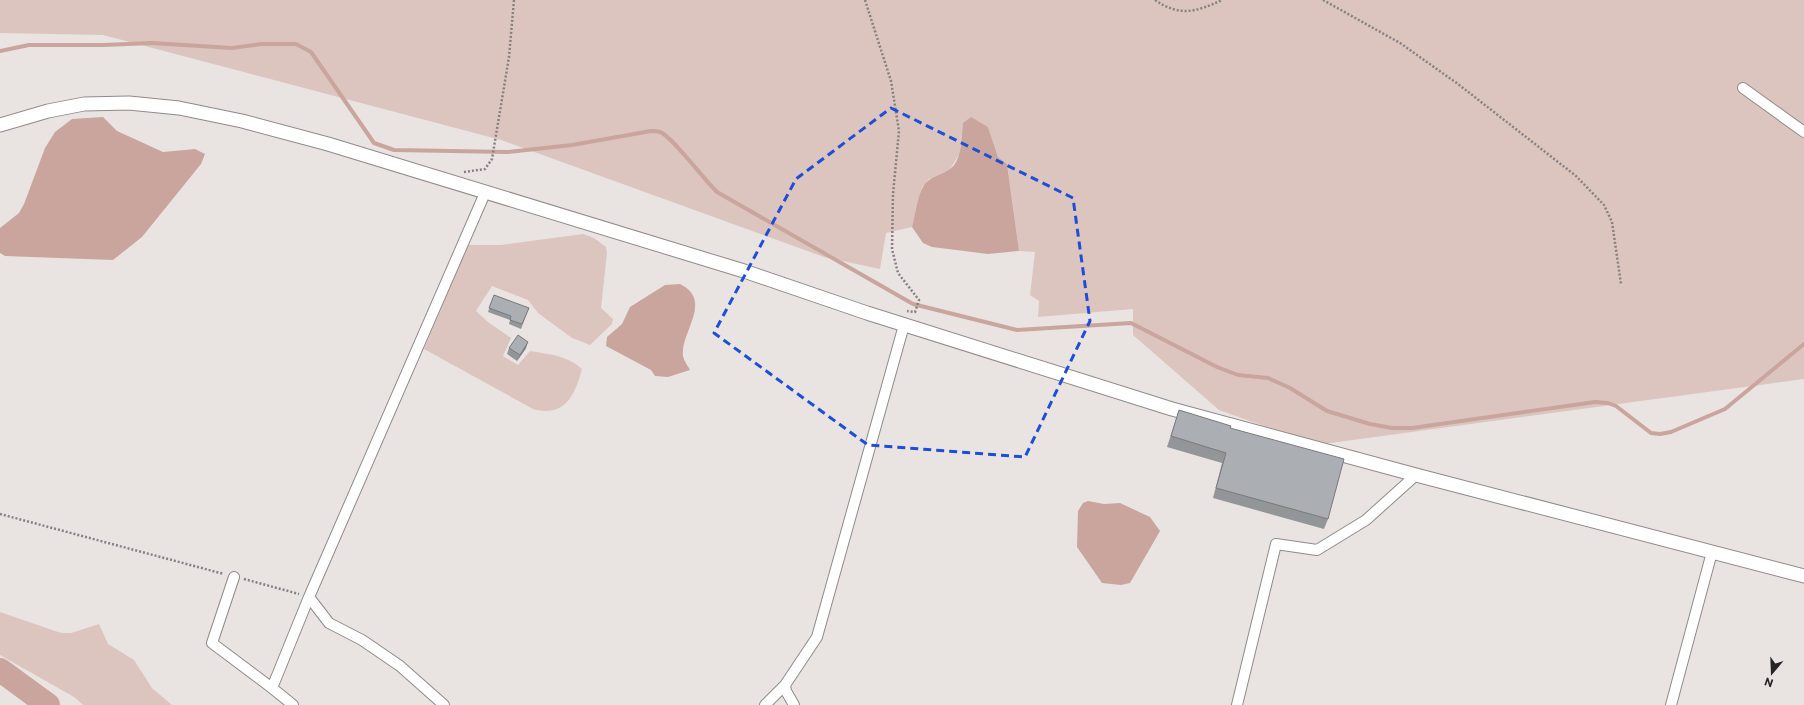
<svg xmlns="http://www.w3.org/2000/svg" width="1804" height="705" font-family="Commissioner,sans-serif">
	<style>
		.green { fill: #ddc5bf }
		.water { fill: #caa59d }
		.lines { fill: none; stroke-linecap: round; stroke-linejoin: round }
		.stream { stroke: #caa59d; stroke-width: 4 }
		.river { stroke: #caa59d; stroke-width: 24 }
		.minor-casing { stroke: #908b8a; stroke-width: 12 }
		.tertiary-casing { stroke: #908b8a; stroke-width: 15 }
		.path { stroke: #848180; stroke-width: 2.5; stroke-dasharray: 2 2; stroke-linecap: butt }
		.minor { stroke: #fff; stroke-width: 10 }
		.tertiary { stroke: #fff; stroke-width: 13 }
		.wall { fill: #939699 }
		.shaded-wall { fill: #787a7d }
		.building { fill: #abaeb2; stroke: #787a7d }
		.marked { fill: none; stroke: #1d4ed8; stroke-width: 3; stroke-dasharray: 8 5; stroke-linejoin: round }
	</style>
	<rect width="100%" height="100%" fill="#e9e4e2"/>
	<path class="green" d="M0,0H1804V379L1316,445L1219,410L1133,335V309L1038,317L1039,301L1030,295L1035,252L1019,251L1007,164L998,157L988,127L963,123L960,153L949,171L929,179L922,187L912,227L886,233L880,269L824,257L501,140L103,35L0,33Z
		M583,234L594,238L606,247L607,253L601,308L613,319L612,324L590,345L572,338L538,313L528,300L492,286L476,311L488,322L511,338L503,356L518,365L530,351C548,354 569,356 582,369C575,395 565,418 533,409L424,349L468,245H501Z
		M0,612L61,633H71L99,624L108,644L134,660L152,688L172,705H83L74,697L0,655Z"/>
	<path class="water" d="M103,117L117,131L163,152L195,149L205,154L201,164L142,237L113,260L5,256L0,253V228L19,213L24,204L45,148L55,132L72,119Z
		M971,117L988,127L998,157L1007,164L1019,251L988,254L932,247L923,243L912,227C915,216 918,194 924,185C930,177 938,176 947,171C963,163 961,138 963,123Z
		M680,284C714,301 680,332 683,356C684,361 688,366 690,370L668,377L655,376L651,370L606,346L607,337L622,324L630,307L665,285Z
		M1088,501L1104,504L1120,503L1150,517L1160,531L1130,583L1121,585L1102,583L1077,547L1078,511L1083,503Z"/>
	<g class="lines">
		<path class="stream" d="M0,51L29,45H103L152,43L232,48L261,44H296L311,52L374,143L394,150L508,152L572,145L651,131C654,131 657,131 660,132C672,136 704,180 717,192L913,304L1017,330L1131,323L1217,367L1238,375L1268,378L1290,388L1327,411L1370,424L1392,428H1412L1595,402L1608,403L1616,406L1651,433L1660,434L1671,432L1725,409L1804,344"/>
		<path class="river" d="M0,670L48,705"/>
		<g class="minor-casing">
			<path id="minor" d="M1743,88L1804,132
				M234,577L212,643L272,688
				M309,597L329,623L362,640L400,666L444,705
				M785,685L786,691L794,705
				M293,705L272,688L309,597L485,193
				M765,705L785,685L817,637L904,325
				M1237,705L1276,544L1317,550L1366,520L1416,475
				M1671,705L1712,552"/>
		</g>
		<g class="tertiary-casing">
			<path id="tertiary" d="M0,125L48,111L84,104L129,103L179,108L242,121L328,144L744,271L867,313L1172,409L1416,475L1804,576"/>
		</g>
		<path class="path" d="M865,0L891,81L899,131L893,194L892,249L898,273L919,300L915,312L907,311
			M1155,0C1180,17 1196,12 1222,0
			M1323,0L1400,43L1458,84L1576,176L1604,205L1612,222L1621,284
			M464,172L485,169L492,159L509,57L514,0
			M0,514L224,574
			M244,579L299,594"/>
		<use href="#minor" class="minor"/>
		<use href="#tertiary" class="tertiary"/>
	</g>
	<path class="wall" d="M494,295L529,308L521,329L509,324L510,320L488,312Z
		M509,348H526L517,361L507,354Z
		M1179,410L1230,428L1328,519L1324,529L1213,498L1222,463L1167,447Z"/>
	<path class="shaded-wall" d="M528,342L526,348L517,361L520,355Z"/>
	<path class="building" d="M494,295L529,308L522,324L510,320L511,316L489,308Z
		M518,335L528,342L520,355L509,348Z
		M1179,410L1231,426L1230,428L1344,459L1328,519L1216,488L1226,453L1171,436Z"/>
	<path class="marked" d="M891,108L1073,198L1090,321L1025,457L868,445L714,333L796,179Z"/>
	<g transform="translate(1772 673) rotate(199)" stroke="#e9e4e2" stroke-width="3" paint-order="stroke">
	<path d="M0-3L7 15L0 10L-7 15Z" fill="#262424"/>
	<text y="-6" font-size="11" font-weight="bold" text-anchor="middle" fill="#262424">N</text>
	</g>
</svg>
